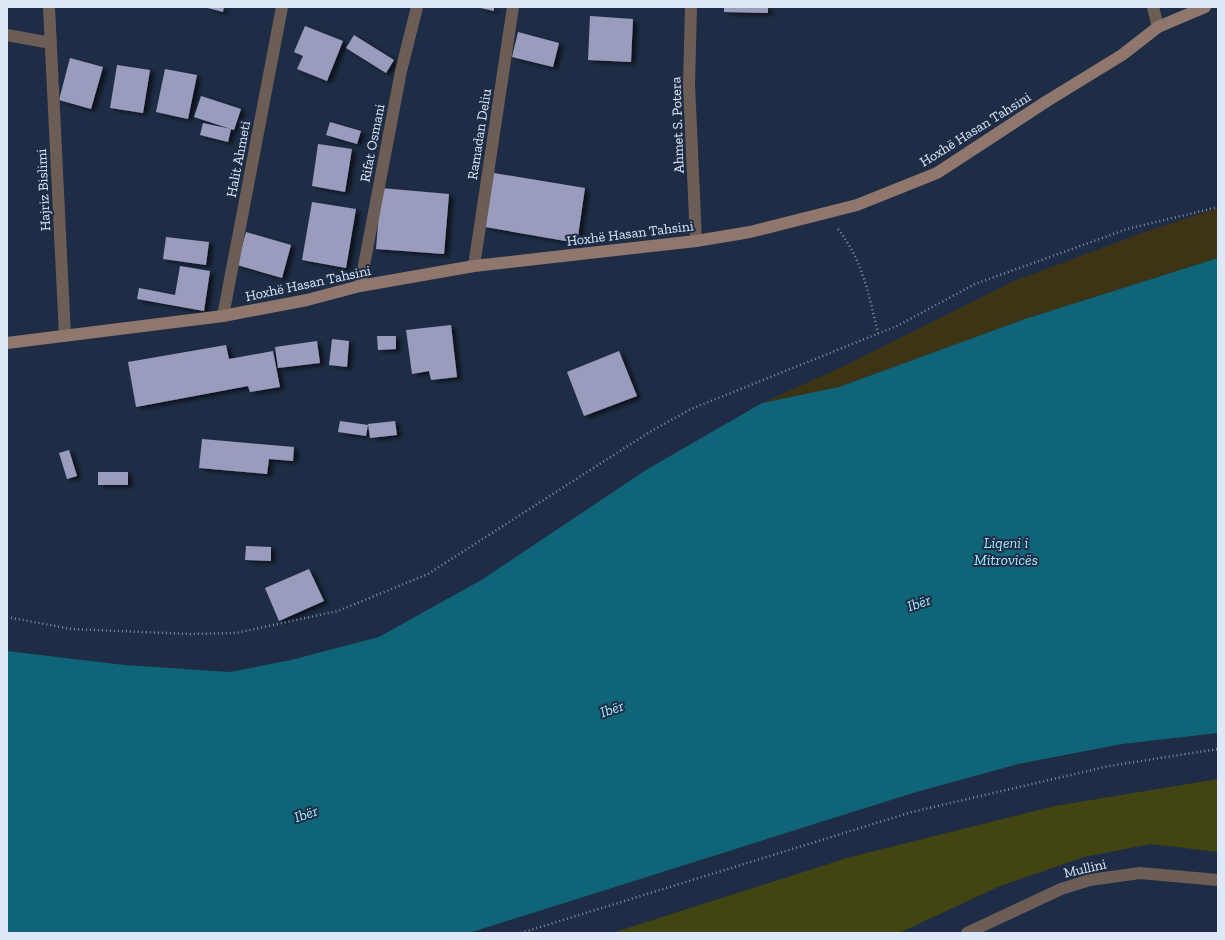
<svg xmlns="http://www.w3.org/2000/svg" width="1225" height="940" font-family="'Zilla Slab',serif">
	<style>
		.green { fill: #424512 }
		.sand { fill: #3c3414 }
		.water { fill: #106477 }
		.building { fill: #999cbd; filter: url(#shadow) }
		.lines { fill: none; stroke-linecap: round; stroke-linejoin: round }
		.path { stroke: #838fa3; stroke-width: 2.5; stroke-dasharray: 1 3; stroke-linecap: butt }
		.street { stroke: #6c5d57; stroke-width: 12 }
		.secondary { stroke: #8f776e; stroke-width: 12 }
		.labels { text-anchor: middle; stroke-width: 4; stroke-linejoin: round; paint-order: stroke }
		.street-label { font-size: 14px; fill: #dee8f8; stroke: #1e2d45 }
		.water-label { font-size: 15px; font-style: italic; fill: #a2eaff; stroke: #1e2d45 }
	</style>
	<defs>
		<filter id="shadow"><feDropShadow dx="4.5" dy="2.5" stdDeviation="2" flood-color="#0009"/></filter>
	</defs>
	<rect width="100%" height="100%" fill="#1e2d45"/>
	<path class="green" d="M1218,779V852L1151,844L1084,857L1000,886L899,933H612L847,858L1055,806Z"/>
	<path class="sand" d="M1218,208V258L1025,319L839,387L762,403L842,367L1014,281L1142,233Z"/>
	<path class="water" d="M1218,258V733L1122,744L1018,764L913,793L469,933H7V651L124,665L230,672L291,660L379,637L483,579L646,470L762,403L839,387L1025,319Z"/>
	<path class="building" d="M204,7H224L223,12Z
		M476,7H494V11Z
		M724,7H768V13L724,12Z
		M590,16L633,19L631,62L588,60Z
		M305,26L343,41L327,81L297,69L303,56L294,52Z
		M518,32L559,43L553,67L512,57Z
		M354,35L394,60L386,73L346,48Z
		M70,58L103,67L91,109L59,100Z
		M117,65L150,70L143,113L110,108Z
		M165,69L197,75L188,119L156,112Z
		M201,96L241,109L234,130L194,117Z
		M330,122L361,131L357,144L326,135Z
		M203,123L231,129L228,142L200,135Z
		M318,144L352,149L345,192L312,186Z
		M494,173L585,188L577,243L485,227Z
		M381,188L449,194L444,254L376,249Z
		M312,202L356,209L346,268L302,260Z
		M246,232L291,245L282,278L237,265Z
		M166,237L209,242L206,265L163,259Z
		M180,266L210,271L204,311L137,299L139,288L175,295Z
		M451,325L457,377L431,380L429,371L412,374L406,330Z
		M377,336H396V349L378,350Z
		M332,339L349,341L347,367L329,365Z
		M317,341L320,363L278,368L275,347Z
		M226,345L229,359L273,351L280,387L250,392L248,386L136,407L128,362Z
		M619,351L637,396L584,416L567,372Z
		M340,421L368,425L366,436L338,432Z
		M395,421L397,435L370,438L368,424Z
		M202,439L294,447L293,461L269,459L267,474L199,468Z
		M69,450L77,476L67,479L59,453Z
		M98,472H128V485H98Z
		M246,546L271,547V561L245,560Z
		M309,569L324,601L279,621L265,588Z"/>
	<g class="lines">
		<path class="path" d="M838,229C864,263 868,293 878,333
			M7,617L71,629L190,634L236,633L338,611L428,574L648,433L691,409L897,326L975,284L1127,229L1218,207
			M521,933L912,812L1109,766L1218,749"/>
		<path class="street" d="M49,7L65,336
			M691,7L689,84L696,241
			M1153,7L1158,27
			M7,35L51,43
			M474,266L513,7
			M360,286L401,71L417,7
			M223,316L282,7
			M967,933L1061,889L1090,880L1140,873L1218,880"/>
		<path class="secondary" d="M7,343L223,316L307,300L360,286L474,266L696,241L750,232L857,205L937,173L1047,101L1122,55L1158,27L1205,7"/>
	</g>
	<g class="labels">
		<g class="street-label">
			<text transform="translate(677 125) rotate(-92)" y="5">Ahmet S. Potera</text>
			<text transform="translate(975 129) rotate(-32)" y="5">Hoxhë Hasan Tahsini</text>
			<text transform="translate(479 134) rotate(-81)" y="5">Ramadan Deliu</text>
			<text transform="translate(372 143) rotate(-79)" y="5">Rifat Osmani</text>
			<text transform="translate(238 159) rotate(-79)" y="5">Halit Ahmeti</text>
			<text transform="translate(43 190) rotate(-93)" y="5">Hajriz Bislimi</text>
			<text transform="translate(630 233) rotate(-7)" y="5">Hoxhë Hasan Tahsini</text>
			<text transform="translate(308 283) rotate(-12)" y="5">Hoxhë Hasan Tahsini</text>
			<text transform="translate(1085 868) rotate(-13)" y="5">Mullini</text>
		</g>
		<g class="water-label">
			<text x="1006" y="548">Liqeni i<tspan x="1006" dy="17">Mitrovicës</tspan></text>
			<text transform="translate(919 603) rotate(-19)" y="5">Ibër</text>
			<text transform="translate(612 709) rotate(-19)" y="5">Ibër</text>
			<text transform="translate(306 814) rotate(-19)" y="5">Ibër</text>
		</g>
	</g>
	<rect width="1225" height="940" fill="none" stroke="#dee8f8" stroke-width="16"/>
</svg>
